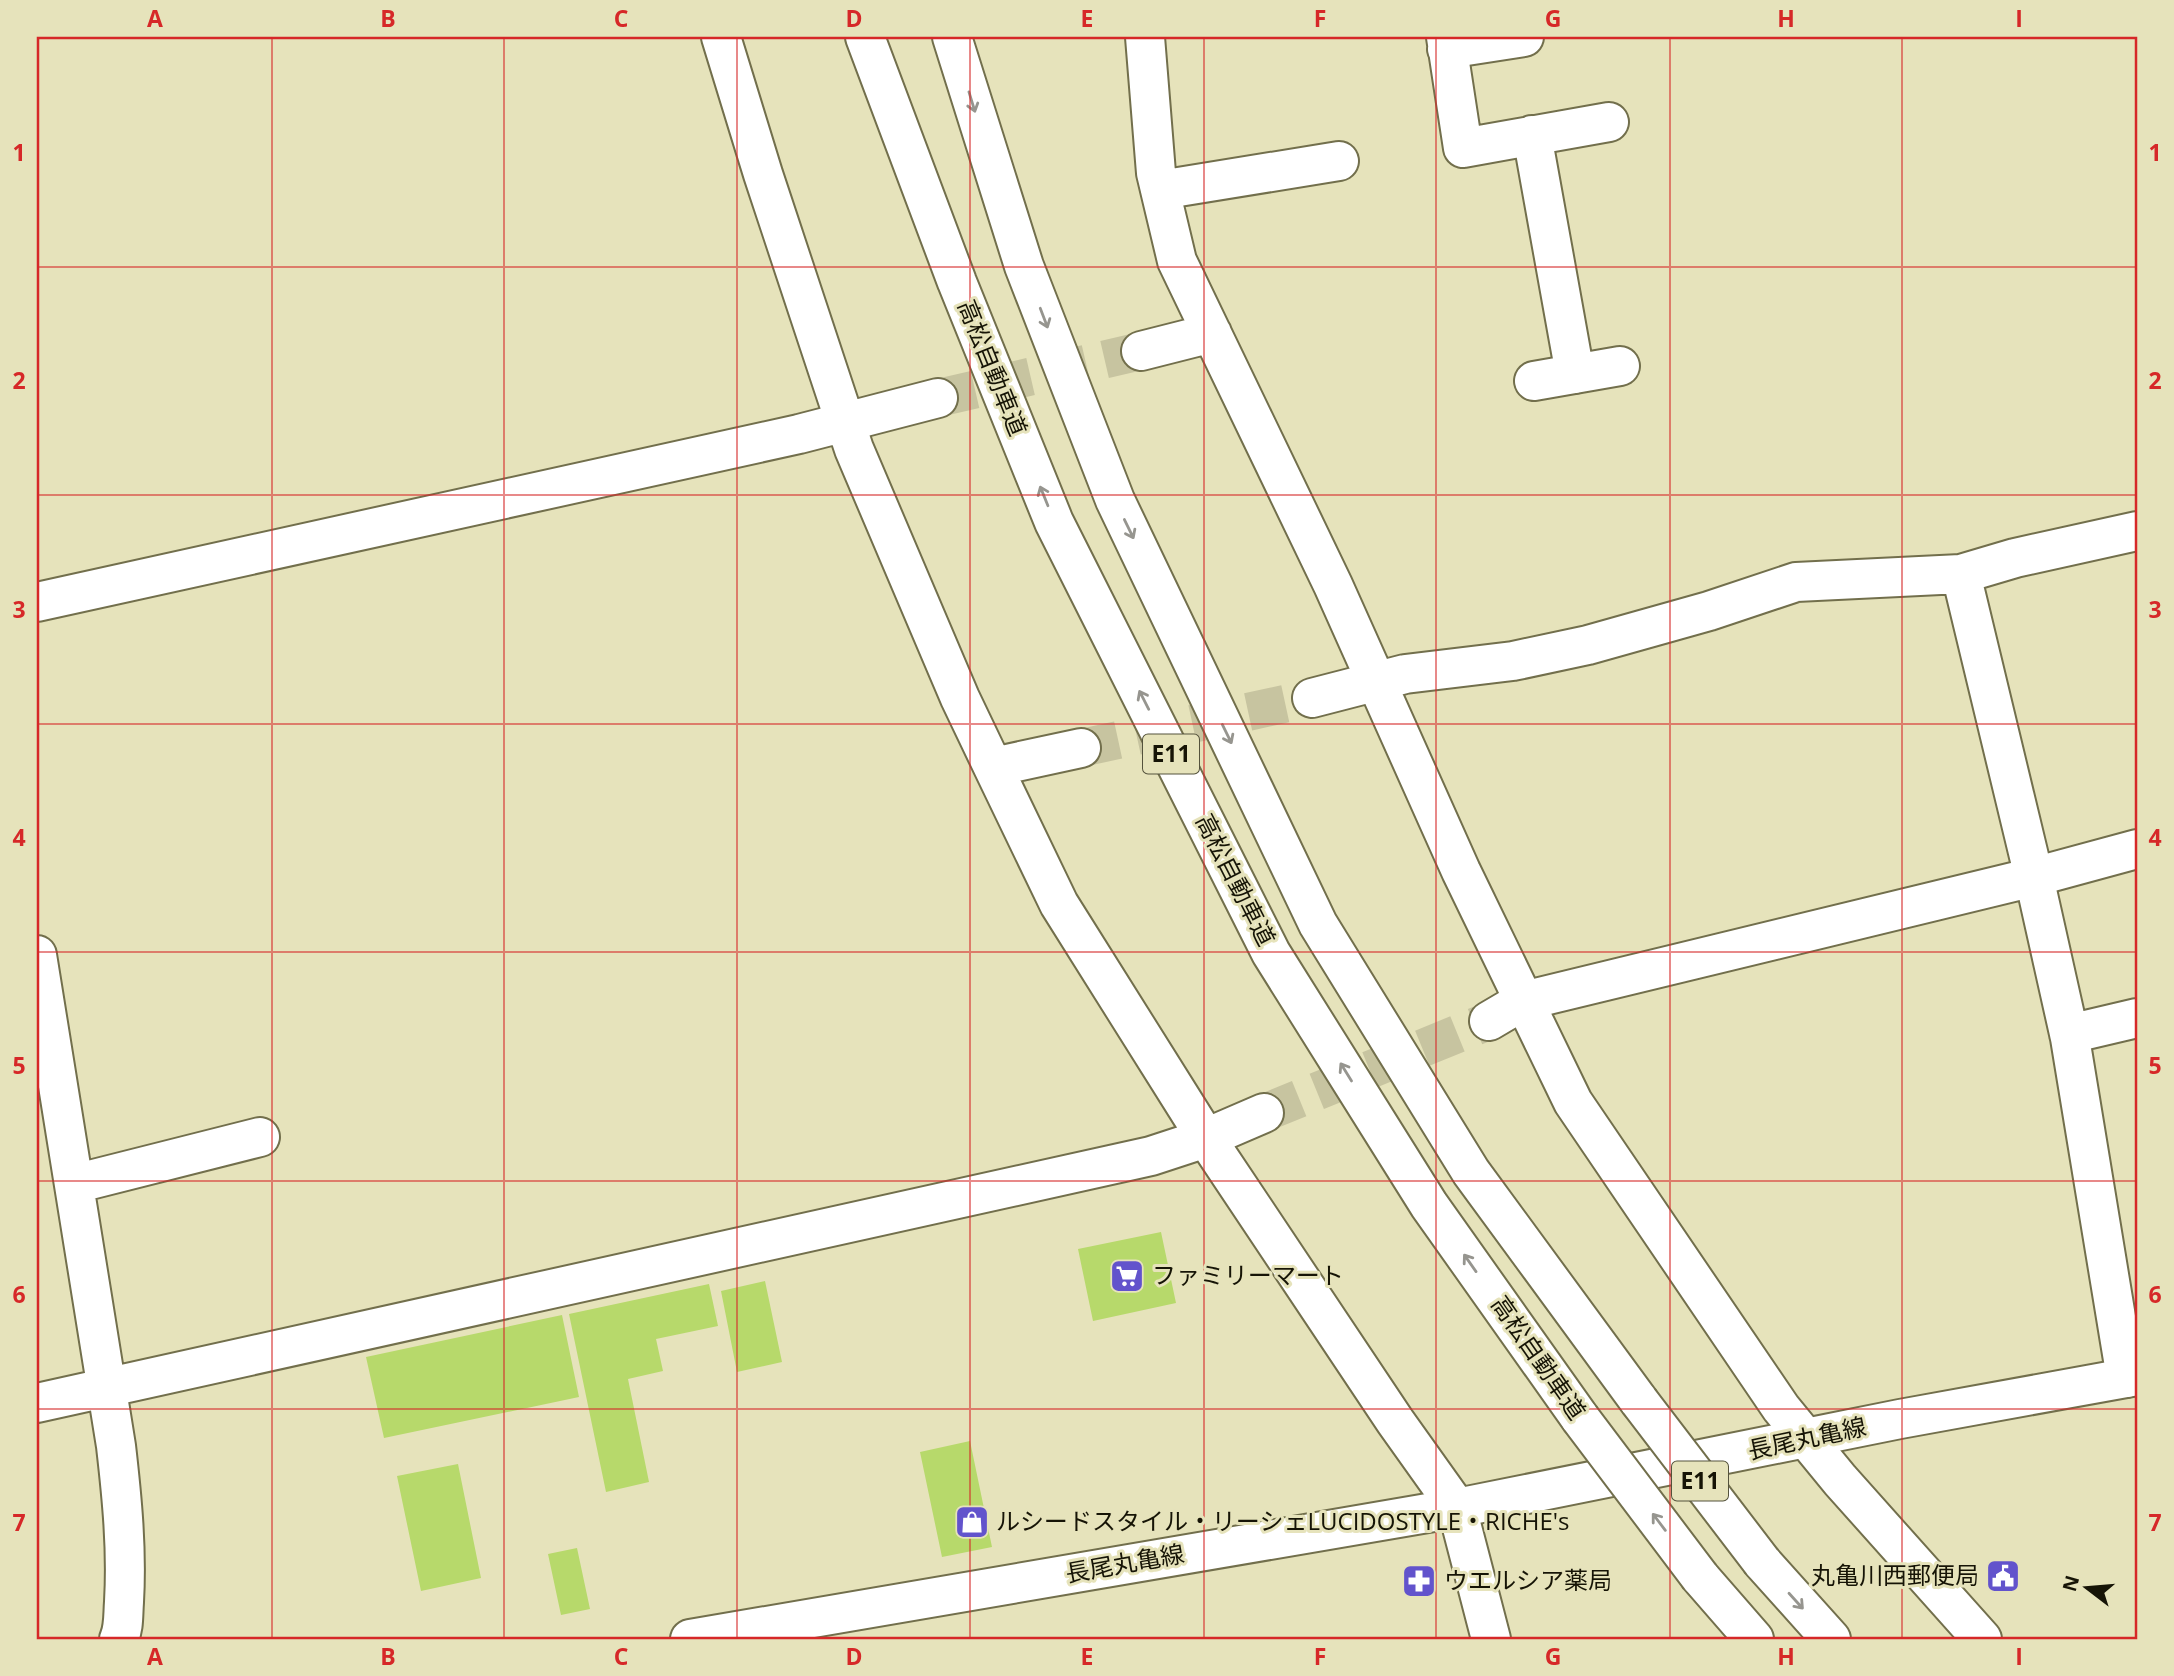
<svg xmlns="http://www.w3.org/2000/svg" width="2174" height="1676" font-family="'Open Sans','Noto Sans JP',sans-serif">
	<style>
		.building { fill: #b7d96b }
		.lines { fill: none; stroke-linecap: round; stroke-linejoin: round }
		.minor-tunnel { stroke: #c7c4a0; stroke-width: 38; stroke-dasharray: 38 19; stroke-linecap: butt }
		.minor-casing { stroke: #726f4c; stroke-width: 42 }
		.major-casing { stroke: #726f4c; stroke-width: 42 }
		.highway-casing { stroke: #726f4c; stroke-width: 42 }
		.minor { stroke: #fff; stroke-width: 38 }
		.major { stroke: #fff; stroke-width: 38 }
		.highway { stroke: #fff; stroke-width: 38 }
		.highway-bridge-casing { stroke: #726f4c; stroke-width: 42; stroke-linecap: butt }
		.highway-bridge { stroke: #fff; stroke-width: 38 }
		.oneway { stroke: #96958f }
		.grid { fill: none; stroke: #d62828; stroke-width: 2; stroke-opacity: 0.55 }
		.labels { text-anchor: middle; stroke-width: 6; stroke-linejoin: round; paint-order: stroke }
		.shield { fill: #e6e3bb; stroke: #54523c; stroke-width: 2 }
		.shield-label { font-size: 23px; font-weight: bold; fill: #161406 }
		.street-label { font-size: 24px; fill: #161406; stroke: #e6e3bb }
		.poi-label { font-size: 24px; fill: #161406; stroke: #e6e3bb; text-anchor: start }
		.neatline { fill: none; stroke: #d62828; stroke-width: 2.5 }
		.grid-label { font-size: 23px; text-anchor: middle; font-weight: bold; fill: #d62828 }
	</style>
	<rect width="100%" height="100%" fill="#e6e3bb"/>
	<path class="building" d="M1161,1232L1176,1303L1093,1321L1078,1249Z
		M765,1281L782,1362L737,1372L721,1291Z
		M709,1284L718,1326L656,1339L663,1371L628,1379L649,1482L606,1492L569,1314Z
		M562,1315L579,1397L384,1438L366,1357Z
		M970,1441L992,1547L942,1557L920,1452Z
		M458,1464L481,1578L421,1591L397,1476Z
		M577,1548L590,1609L561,1615L548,1554Z"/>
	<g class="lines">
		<path class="minor-tunnel" d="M938,398L1141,351
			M1081,748L1312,698
			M1264,1113L1489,1021"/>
		<g class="minor-casing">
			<path id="minor" d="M721,37L763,174L854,449L960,698L993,767L1059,904L1206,1138L1395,1421L1457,1508L1491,1639
				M1145,37L1156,173L1177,261L1333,585L1461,871L1573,1102L1781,1408L1840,1480L1982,1639
				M1446,37L1463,148L1609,122
				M1447,49L1524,37
				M1532,135L1575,374
				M1160,190L1339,161
				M1141,351L1212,333
				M1534,381L1620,366
				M37,602L799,434L938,398
				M1312,698L1405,674L1513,661L1588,645L1709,611L1796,582L1961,574
				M993,767L1081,748
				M37,955L116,1446C122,1498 127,1549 124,1602C123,1615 124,1628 119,1639
				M1489,1021L1523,1001L2034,877L2137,849
				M2069,1034L2137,1018
				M74,1184L260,1137
				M2126,1378L2070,1038L2034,877L1961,574L2015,558L2137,531
				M37,1403L1151,1156L1206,1138L1264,1113"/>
		</g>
		<g class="major-casing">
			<path id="major" d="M690,1639L1457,1508L1900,1419L2137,1376"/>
		</g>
		<g class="highway-casing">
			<path id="highway" d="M865,37L957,282L1054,522L1271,953L1429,1205L1580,1418
				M952,37L1024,266L1115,500L1318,924L1471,1172L1639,1401
				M1762,1562L1831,1639
				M1700,1577L1754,1639"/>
		</g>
		<use href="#minor" class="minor"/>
		<use href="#major" class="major"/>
		<use href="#highway" class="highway"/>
		<g class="highway-bridge-casing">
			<path id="highway-bridge" d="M1639,1401L1762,1562
				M1580,1418L1700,1577"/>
		</g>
		<use href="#highway-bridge" class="highway-bridge"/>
	</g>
	<defs><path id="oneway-shaft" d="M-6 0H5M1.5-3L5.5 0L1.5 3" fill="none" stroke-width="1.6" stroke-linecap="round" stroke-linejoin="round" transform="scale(1.75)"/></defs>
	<g class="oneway">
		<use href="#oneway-shaft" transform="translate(972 102) rotate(73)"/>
		<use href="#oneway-shaft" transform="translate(1044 318) rotate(69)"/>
		<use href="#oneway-shaft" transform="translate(1044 496) rotate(-112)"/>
		<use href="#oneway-shaft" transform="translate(1129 529) rotate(64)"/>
		<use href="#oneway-shaft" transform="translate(1144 700) rotate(-117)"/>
		<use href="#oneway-shaft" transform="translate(1227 734) rotate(64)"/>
		<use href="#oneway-shaft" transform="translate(1346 1072) rotate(-122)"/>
		<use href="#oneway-shaft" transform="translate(1470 1263) rotate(-125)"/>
		<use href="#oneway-shaft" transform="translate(1659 1522) rotate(-127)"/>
		<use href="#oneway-shaft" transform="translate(1796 1601) rotate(48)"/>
	</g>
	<path class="grid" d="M272,37V1639M504,37V1639M737,37V1639M970,37V1639M1204,37V1639M1436,37V1639M1670,37V1639M1902,37V1639M37,267H2137M37,495H2137M37,724H2137M37,952H2137M37,1181H2137M37,1409H2137"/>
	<defs>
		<g id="supermarket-square" transform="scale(1.75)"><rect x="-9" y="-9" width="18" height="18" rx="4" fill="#6253cc" stroke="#e6e3bb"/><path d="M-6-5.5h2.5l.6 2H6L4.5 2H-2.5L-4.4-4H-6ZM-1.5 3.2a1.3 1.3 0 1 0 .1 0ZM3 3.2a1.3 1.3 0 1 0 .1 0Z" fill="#fff"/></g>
		<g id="shop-square" transform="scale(1.75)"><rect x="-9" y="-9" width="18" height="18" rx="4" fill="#6253cc" stroke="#e6e3bb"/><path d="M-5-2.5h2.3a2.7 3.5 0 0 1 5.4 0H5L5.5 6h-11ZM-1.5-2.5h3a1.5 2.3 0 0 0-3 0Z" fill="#fff"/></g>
		<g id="civic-square" transform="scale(1.75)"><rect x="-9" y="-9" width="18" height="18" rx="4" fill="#6253cc" stroke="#e6e3bb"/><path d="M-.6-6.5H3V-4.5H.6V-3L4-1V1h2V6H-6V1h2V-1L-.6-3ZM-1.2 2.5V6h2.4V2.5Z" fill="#fff"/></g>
		<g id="pharmacy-square" transform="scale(1.75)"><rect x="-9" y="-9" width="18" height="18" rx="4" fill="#6253cc" stroke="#e6e3bb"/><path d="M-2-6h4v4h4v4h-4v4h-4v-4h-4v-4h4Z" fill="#fff"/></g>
	</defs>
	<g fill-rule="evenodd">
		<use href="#supermarket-square" x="1127" y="1276"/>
		<use href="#shop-square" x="972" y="1522"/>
		<use href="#civic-square" x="2003" y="1576"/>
		<use href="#pharmacy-square" x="1419" y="1581"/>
	</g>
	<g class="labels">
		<g class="shield">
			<rect x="1143" y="734.5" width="56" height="39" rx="5"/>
			<rect x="1672" y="1461.5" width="56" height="39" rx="5"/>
		</g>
		<g class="shield-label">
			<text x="1171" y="762">E11</text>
			<text x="1700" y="1489">E11</text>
		</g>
		<g class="street-label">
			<text transform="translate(992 368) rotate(68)" y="8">高松自動車道</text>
			<text transform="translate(1235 880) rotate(63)" y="8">高松自動車道</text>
			<text transform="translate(1538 1358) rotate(55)" y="8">高松自動車道</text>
			<text transform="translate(1807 1439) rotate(-12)" y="8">長尾丸亀線</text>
			<text transform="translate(1125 1564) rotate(-10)" y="8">長尾丸亀線</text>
		</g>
		<g class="poi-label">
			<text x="1152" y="1284">ファミリーマート</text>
			<text x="996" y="1530">ルシードスタイル・リーシェLUCIDOSTYLE・RICHE's</text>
			<text x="1979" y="1584" text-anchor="end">丸亀川西郵便局</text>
			<text x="1444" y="1589">ウエルシア薬局</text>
		</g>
	</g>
	<rect width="2174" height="1676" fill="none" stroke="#e6e3bb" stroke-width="77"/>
	<g transform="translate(2087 1588) rotate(286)" stroke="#e6e3bb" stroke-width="5" paint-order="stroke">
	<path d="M0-5L12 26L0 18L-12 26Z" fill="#161406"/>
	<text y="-10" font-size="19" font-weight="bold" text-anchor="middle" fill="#161406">N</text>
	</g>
	<rect x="38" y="38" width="2098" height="1600" class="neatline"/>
	<g class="grid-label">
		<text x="155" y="27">A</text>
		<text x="388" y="27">B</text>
		<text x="621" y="27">C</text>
		<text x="854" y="27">D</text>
		<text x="1087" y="27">E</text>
		<text x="1320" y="27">F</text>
		<text x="1553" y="27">G</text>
		<text x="1786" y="27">H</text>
		<text x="2019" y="27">I</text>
		<text x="19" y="161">1</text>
		<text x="2155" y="161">1</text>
		<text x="19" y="389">2</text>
		<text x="2155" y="389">2</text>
		<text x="19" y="618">3</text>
		<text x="2155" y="618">3</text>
		<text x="19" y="846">4</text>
		<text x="2155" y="846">4</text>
		<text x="19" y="1074">5</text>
		<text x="2155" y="1074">5</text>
		<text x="19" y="1303">6</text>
		<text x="2155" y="1303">6</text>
		<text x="19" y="1531">7</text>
		<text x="2155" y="1531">7</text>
		<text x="155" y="1665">A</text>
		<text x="388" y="1665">B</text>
		<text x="621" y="1665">C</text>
		<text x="854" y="1665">D</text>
		<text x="1087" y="1665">E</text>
		<text x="1320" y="1665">F</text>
		<text x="1553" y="1665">G</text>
		<text x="1786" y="1665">H</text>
		<text x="2019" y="1665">I</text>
	</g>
</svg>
